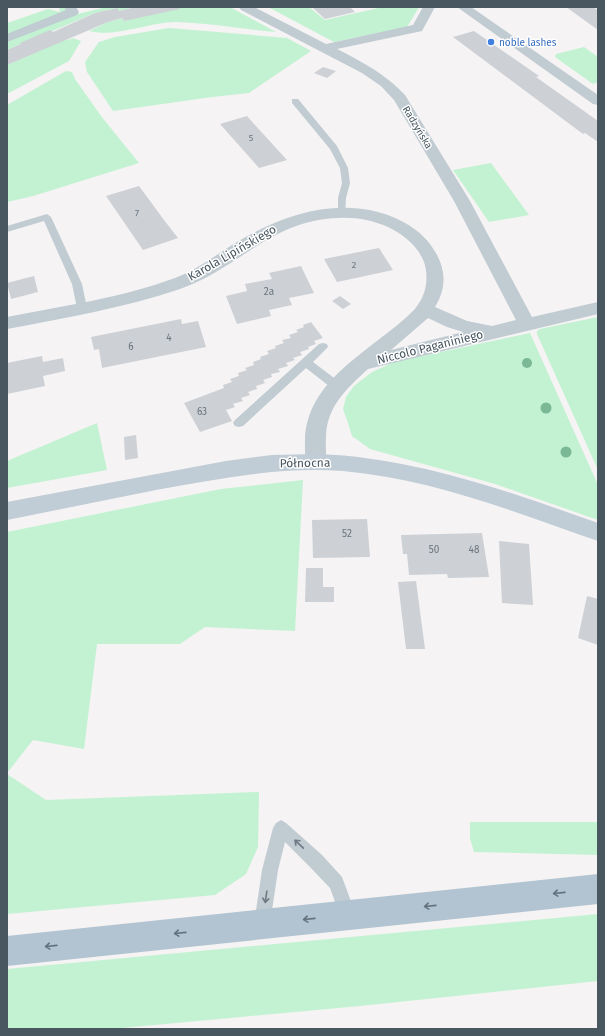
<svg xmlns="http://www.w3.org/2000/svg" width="605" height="1036" font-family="'Fira Sans',sans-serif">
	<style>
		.green { fill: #c2f2d2 }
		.building { fill: #cdd0d5 }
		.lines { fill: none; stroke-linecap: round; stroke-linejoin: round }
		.lane { fill: #c0cbd2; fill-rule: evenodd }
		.street { fill: #c0cbd2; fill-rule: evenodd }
		.secondary { fill: #c0ccd6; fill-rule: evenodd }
		.primary { fill: #b2c3d1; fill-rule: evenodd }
		.tree { fill: #7ab896 }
		.oneway { stroke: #6d7a83 }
		.oneway2 { stroke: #63727d }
		.shop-dot { fill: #3f7fe0; stroke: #fff; stroke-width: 1.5 }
		.labels { text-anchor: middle; stroke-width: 3; stroke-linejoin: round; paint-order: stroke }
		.far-number-label { font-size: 9px; fill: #6a757e }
		.far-shop-label { font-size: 10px; fill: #366cbe; stroke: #fff; text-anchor: start }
		.far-street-label { font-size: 10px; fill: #495761; stroke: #fff }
		.number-label { font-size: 10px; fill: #6a757e }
		.street-label { font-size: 12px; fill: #495761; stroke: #fff }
	</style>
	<rect width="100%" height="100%" fill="#f5f3f3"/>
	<path class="green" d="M59,7H80L61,12L69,16L107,7H136L119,11L117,8L95,13L7,50V23L48,9L60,12Z
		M178,7H230L276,32C243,29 210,23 176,22C147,22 118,38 89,31L108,22L122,18L124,21Z
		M268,7H309L325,20L383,7H419L407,27L334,42Z
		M169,28L287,38L311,51L249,93L212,97L113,111L87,72L85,62L99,42L115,37Z
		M73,38L81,41L69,61L7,94V65L66,39L68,40Z
		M584,47L598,57V82L593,84L555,57L556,54Z
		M66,71L72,72L75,79L101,116L139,163L33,196L7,202V105Z
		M491,163L529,215L489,222L453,170Z
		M598,317V470L537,334V331L540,329Z
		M530,333L598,485V520L495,484L370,449L352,436L348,423L343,409L346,397L354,386L372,372L394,362Z
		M97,423L107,470L7,488V461Z
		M303,480L295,631L205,627L180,644H97L84,749L33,740L7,773V532L221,489Z
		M7,774L46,800L259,792L258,847L246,874L215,895L7,914Z
		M470,822H598V855L474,852L470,838Z
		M598,914V981L360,1006L111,1029H7V969Z"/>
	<path class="building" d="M136,7H178L180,9L124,21L122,18L108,22L7,65V50L21,44L20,43L50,30L53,32L95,13L117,8L119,11Z
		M312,7H350L355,12L325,19Z
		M566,7H593L598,10V30Z
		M474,31L539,76L536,77L598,121V142L585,133L583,134L453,37Z
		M323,67L336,71L327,78L314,73Z
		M247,116L255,125L287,160L259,168L220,124Z
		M139,186L164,220L178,238L143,250L106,196Z
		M379,248L393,270L337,282L324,259Z
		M301,266L314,293L289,298L292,305L269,310L271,316L237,324L226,296L247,291L245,284L272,279L269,273Z
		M34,276L38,292L11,299L7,283Z
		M340,296L351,304L343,309L332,301Z
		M181,319L182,324L198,321L206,347L102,368L99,349L94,350L91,337Z
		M311,322L323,338L314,341L316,344L308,347L309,349L300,352L302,355L293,358L295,360L286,363L288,366L278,369L280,372L271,374L272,377L263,380L265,383L256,386L257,389L248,392L250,395L241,398L243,401L233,404L235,407L226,410L232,421L200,432L184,403L224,388L223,385L232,382L230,379L239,376L238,373L247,370L245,368L254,365L253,362L261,359L260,357L269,354L267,351L276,348L275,346L284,343L282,340L291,338L289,335L298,332L296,330L304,327L303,325Z
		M42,356L43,362L63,358L65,371L43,376L45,386L7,394V363Z
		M136,435L138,458L125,460L124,437Z
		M367,519L370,557L313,558L312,520Z
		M482,533L489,577L448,578L447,574L409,575L407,554H403L401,535Z
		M499,541L529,544L533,605L502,603Z
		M306,568H323V587H334V602H305Z
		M416,581L425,649H406L398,582Z
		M587,596L598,599V645L578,638Z"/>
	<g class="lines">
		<path class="lane" d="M292,99H298L337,146L348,168L350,183L346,198L345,215H339L338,213V198L342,183L340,168L330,149L292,103Z
			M47,214L51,217L82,284L87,308L85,310L82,311L77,308L72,284L44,221L7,232V226Z
			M323,343L327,344L328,347L313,362L342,384L343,387L342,390H334L306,368L243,426L239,427L235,426L233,423L235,420L319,344Z
			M281,820L286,823L322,855L342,877L356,915L354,921L348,923L342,921L330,888L310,867L285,842L278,870L270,924L268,930L262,932L256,930L254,924L262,870L273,828L276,823Z"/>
		<path class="street" d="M64,7H76L79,12L77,15L7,42V34L66,10Z
			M239,7H254L326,44L413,25L423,7H435L422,31L337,49C364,63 384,73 405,95L470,201L532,317L598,302V314L368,369C347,388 326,407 326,438C325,448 328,459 323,468L316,470L309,468C304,459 305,450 305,441C306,379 373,350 412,312C425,299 430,280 424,262C418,246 403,234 388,227C372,220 355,217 338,218C271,220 238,269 180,289C124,308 65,318 7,329V317C63,306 121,298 175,278C195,271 213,257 232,245C276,218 326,199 378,212C400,218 422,230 434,250C446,268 447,288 435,307L467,321L492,326L516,320L454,201L394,100L381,86L362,73L241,10ZM428,318L447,327L463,332L391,350Z
			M457,7H471L598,95V105L593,104Z"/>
		<path class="secondary" d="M319,454C417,458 507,491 598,523V541C515,512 432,479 343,471C281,466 218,479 156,490C106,500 57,510 7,520V502L226,461L272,455Z"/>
		<path class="primary" d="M598,874V904L7,966V936Z"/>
	</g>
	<g class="tree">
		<circle cx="527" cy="363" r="5"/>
		<circle cx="546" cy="408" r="5.5"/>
		<circle cx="566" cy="452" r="5.5"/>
	</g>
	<defs><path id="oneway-shaft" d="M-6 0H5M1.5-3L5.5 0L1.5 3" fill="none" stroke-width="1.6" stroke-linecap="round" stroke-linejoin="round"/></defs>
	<g class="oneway">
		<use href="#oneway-shaft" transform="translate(299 844) rotate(-137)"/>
		<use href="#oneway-shaft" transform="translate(266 897) rotate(98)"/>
	</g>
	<g class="oneway2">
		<use href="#oneway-shaft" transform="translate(559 893) rotate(174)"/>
		<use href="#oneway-shaft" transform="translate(430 906) rotate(174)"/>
		<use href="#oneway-shaft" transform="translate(309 919) rotate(174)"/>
		<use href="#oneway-shaft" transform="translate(180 933) rotate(174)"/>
		<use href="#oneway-shaft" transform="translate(51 946) rotate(174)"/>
	</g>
	<circle class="shop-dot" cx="491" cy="42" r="4"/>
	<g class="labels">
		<g class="far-number-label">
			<text x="251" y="141">5</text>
			<text x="137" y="216">7</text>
			<text x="354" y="268">2</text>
		</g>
		<g class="far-shop-label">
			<text x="499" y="46">noble lashes</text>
		</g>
		<g class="far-street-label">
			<text transform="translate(418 127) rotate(59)" y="4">Radzyńska</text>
		</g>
		<g class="number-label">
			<text x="269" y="295">2a</text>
			<text x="169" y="341">4</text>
			<text x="131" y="350">6</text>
			<text x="202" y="415">63</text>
			<text x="347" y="537">52</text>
			<text x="434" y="553">50</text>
			<text x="474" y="553">48</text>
		</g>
		<g class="street-label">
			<text transform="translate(232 253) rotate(-30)" y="4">Karola Lipińskiego</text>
			<text transform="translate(430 347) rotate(-14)" y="4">Niccolo Paganiniego</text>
			<text transform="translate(305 463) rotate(-1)" y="4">Północna</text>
		</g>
	</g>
	<rect width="605" height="1036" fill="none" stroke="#495761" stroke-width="16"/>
</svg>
